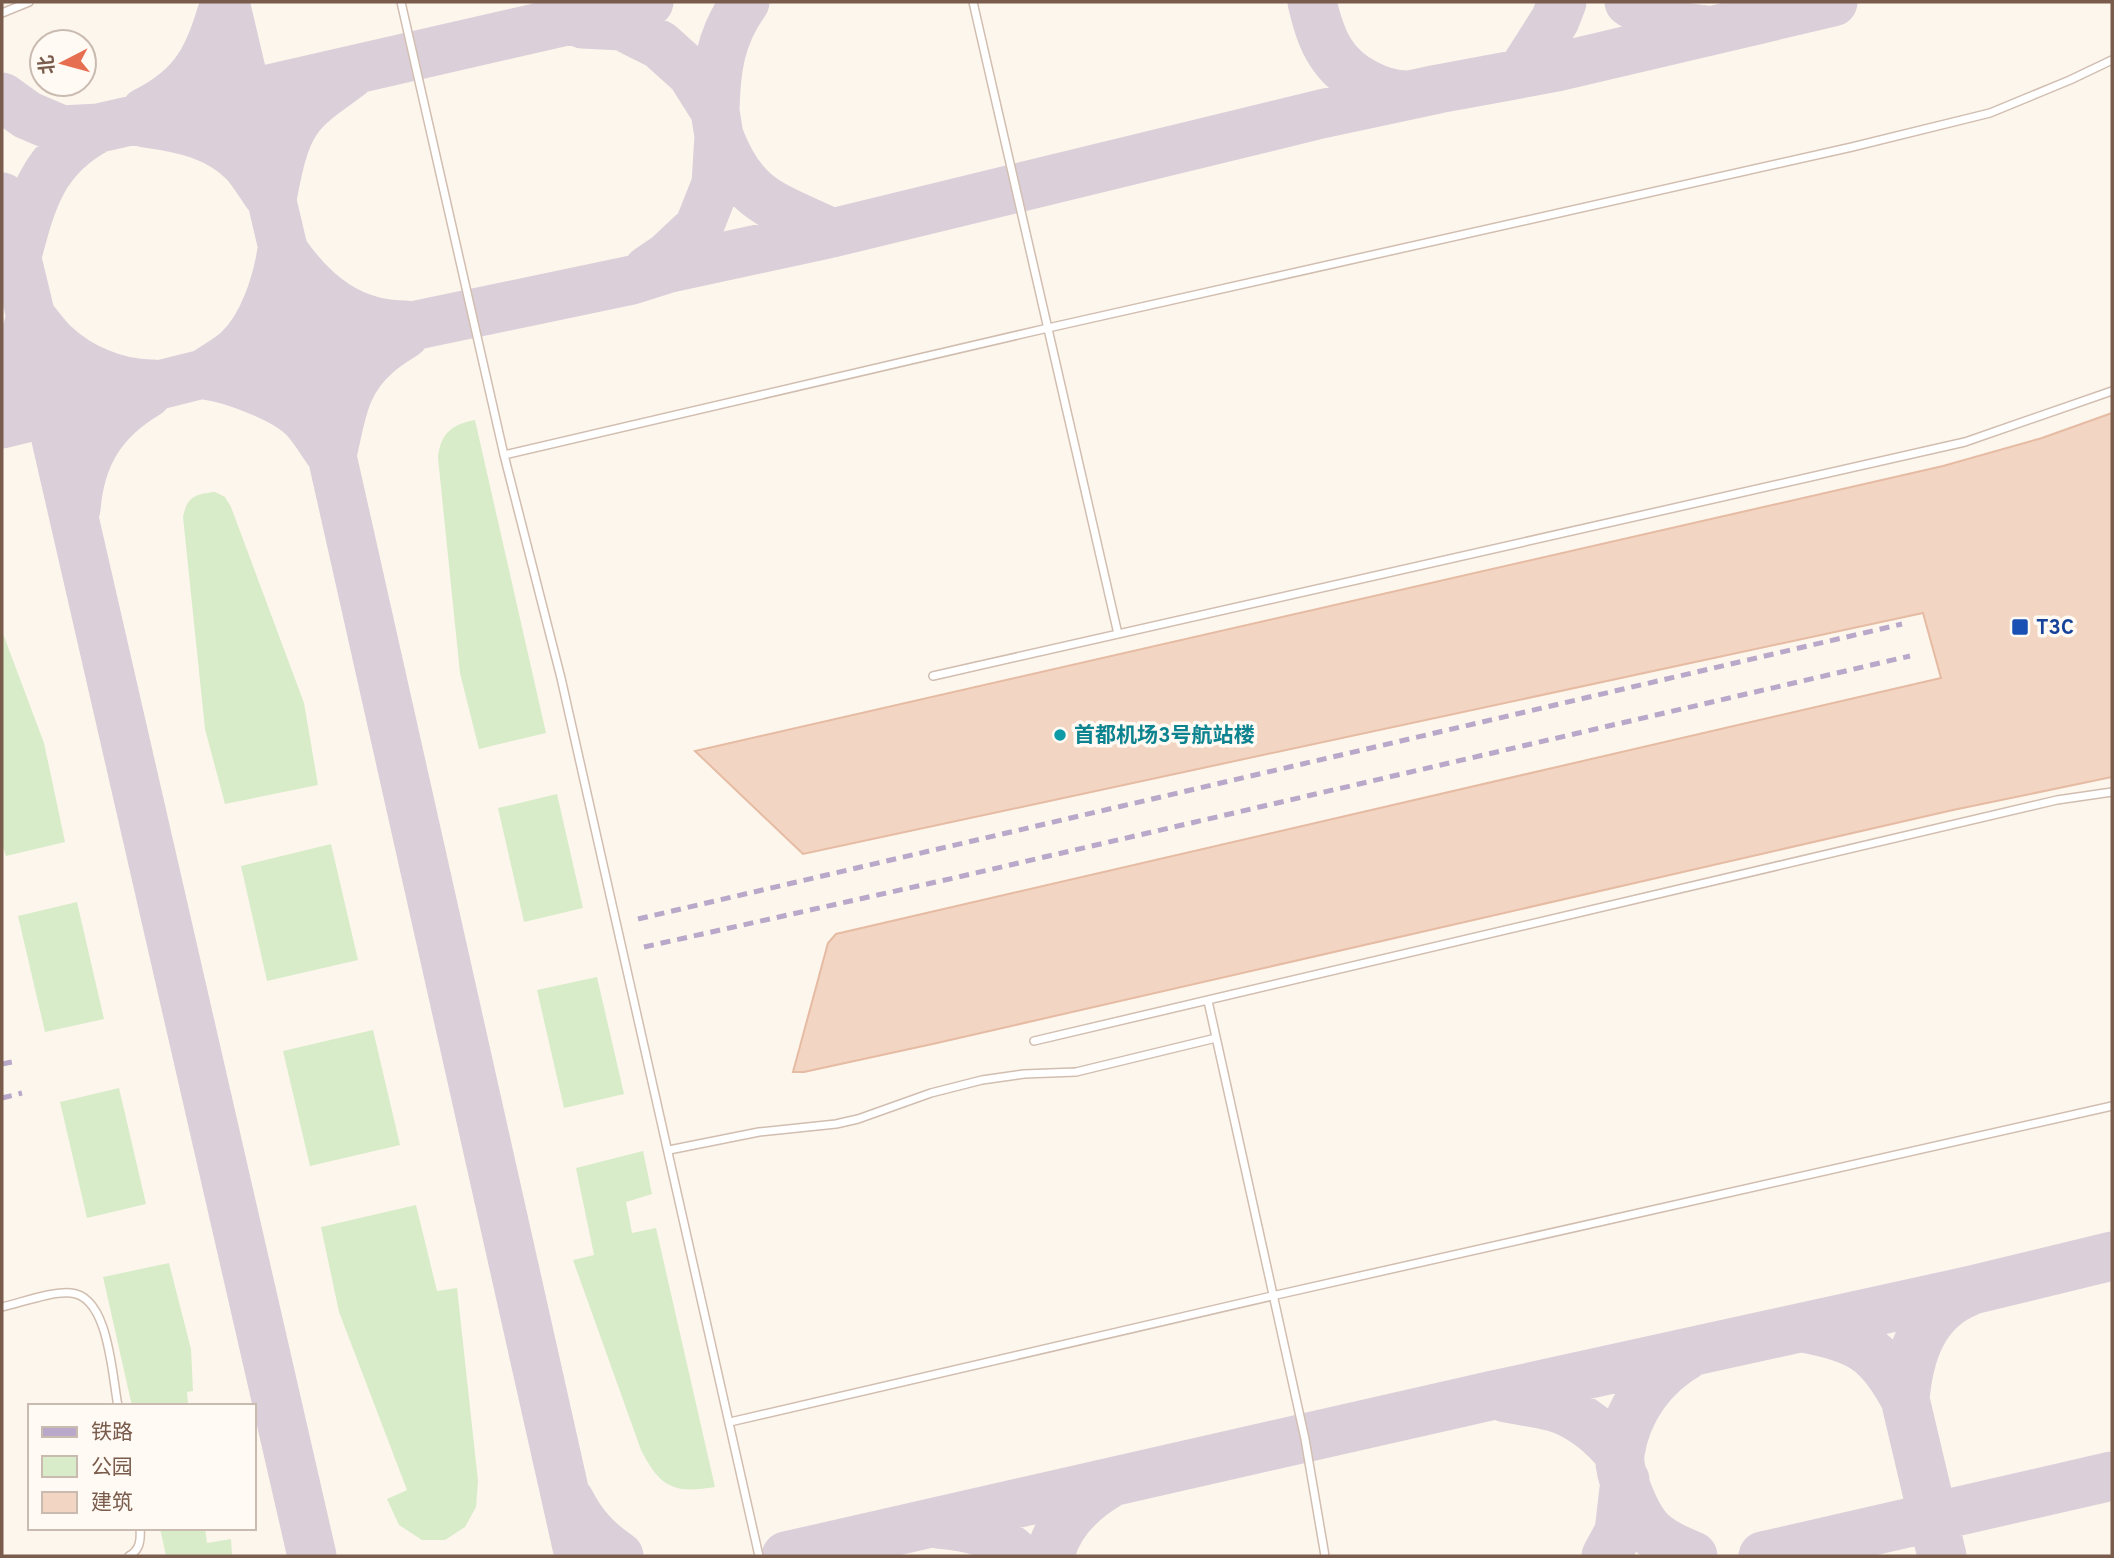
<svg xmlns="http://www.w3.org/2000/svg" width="2114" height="1558" font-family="Overpass,'Noto Sans SC',sans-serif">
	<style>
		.green { fill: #d8ecc9 }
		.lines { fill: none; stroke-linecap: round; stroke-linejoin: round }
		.taxiway { stroke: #dbcfda; stroke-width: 49 }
		.building { fill: #f3d5c3; stroke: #e6bba3; stroke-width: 2 }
		.lane-casing { stroke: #d1beb0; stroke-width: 10 }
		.lane { stroke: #fff; stroke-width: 7 }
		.rail { stroke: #b9a8c9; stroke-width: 5; stroke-dasharray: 10 7; stroke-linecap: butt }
		.transit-dot { fill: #1a4fb4; stroke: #fffaf3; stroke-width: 2.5 }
		.culture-dot { fill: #0f9aa8; stroke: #fffaf3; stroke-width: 2.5 }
		.labels { text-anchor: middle; stroke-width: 7; stroke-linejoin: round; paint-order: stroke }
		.transit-label { font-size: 21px; font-weight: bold; fill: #164399; stroke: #fffaf3; text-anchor: start }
		.culture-label { font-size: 21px; font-weight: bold; fill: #0d838f; stroke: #fffaf3; text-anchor: start }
	</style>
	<rect width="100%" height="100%" fill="#fdf6ec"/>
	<path class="green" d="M475,420L546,733L479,749L460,673L438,458C440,434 452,424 475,420Z
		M215,492L225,497L231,507L304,703L318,785L225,804L205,729L183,517C187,497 195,494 215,492Z
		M2,631L44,743L65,842L6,856L2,844Z
		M557,794L583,908L524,922L498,808Z
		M331,844L358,960L267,981L241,866Z
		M77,902L104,1019L45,1032L18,916Z
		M597,977L624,1094L564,1108L537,990Z
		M373,1030L400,1145L310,1166L283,1051Z
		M119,1088L146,1204L87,1218L60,1102Z
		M643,1151L652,1194L626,1202L632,1233L656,1228L715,1487C673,1494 660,1487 641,1450L573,1260L594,1255L576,1168Z
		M416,1205L437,1291L457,1288L478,1481L476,1507L465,1527L445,1540H422L399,1525L387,1499L407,1490L339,1312L321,1227Z
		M169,1263L191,1349L193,1391L187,1392L188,1403H195V1406H132L103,1277Z
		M160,1528H205L207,1543L231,1539L232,1556H166Z"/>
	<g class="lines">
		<path class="taxiway" d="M225,2L332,456L579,1556
			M1312,2C1316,19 1321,38 1331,53C1347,78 1381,96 1410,95
			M1629,2C1655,21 1674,27 1706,30
			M583,24L622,26L660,45L691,73L715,111L719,136L716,184L699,227L667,257L648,270
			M1522,72L1555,20L1562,2
			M2,97L27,115L62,130L99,128L649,2
			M715,111C716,69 720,37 745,2
			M145,112C197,86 209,56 225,2
			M145,123C182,128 218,135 245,163C253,172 260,184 267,194
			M719,136C744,202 774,205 832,233
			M2,197L31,317L50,413L312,1556
			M272,199C277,173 282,142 297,120C310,101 333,88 351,74
			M285,253C315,296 352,325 406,325
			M17,256C32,199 43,157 99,128
			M31,317C39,326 45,335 53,343C79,368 118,385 154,384
			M205,373C215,366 228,359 237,351C263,328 277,283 282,250
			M205,375C234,379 287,399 306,420C315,430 321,441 329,452
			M2,383L23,343L31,317
			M2,424L203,374L306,354L417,325L632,280L670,268L832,233L1321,114L1438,89L1557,67L1833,2
			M333,451C342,411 345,381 378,353C386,346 396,340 405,334
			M76,509C80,456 102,420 148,393
			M1803,1328C1859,1339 1878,1348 1905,1399L1942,1556
			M1689,1354C1652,1375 1627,1410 1620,1453C1617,1472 1635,1513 1647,1528C1659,1542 1677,1549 1693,1556
			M1506,1398C1522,1401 1539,1403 1554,1407C1580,1414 1604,1435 1620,1455
			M1905,1399C1909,1354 1923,1310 1968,1292
			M570,1501C582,1525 597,1541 619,1556
			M938,1524C973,1527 991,1531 1018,1556
			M786,1556L1494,1395L1972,1290L2112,1256
			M1050,1556C1057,1524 1082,1500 1109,1484
			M1606,1556L1619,1532L1625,1480
			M1763,1556L2112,1476"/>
	</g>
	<path class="building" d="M2112,413V777L1953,810L937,1043L804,1072H793L828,943L836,934L1941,678L1923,613L803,854L695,751L1943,466L2042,438Z"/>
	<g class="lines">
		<g class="lane-casing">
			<path id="lane" d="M401,2L504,455L561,678L759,1556
				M973,2L1118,634
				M2,13L29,2
				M504,455L1048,328L1852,147L1990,113L2070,80L2112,60
				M933,676L1965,442L2112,391
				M1208,1001L1305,1439L1325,1556
				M1034,1041L2057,800L2112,792
				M669,1150L759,1132L836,1124L858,1119L931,1093L982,1080L1024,1074L1076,1072L1216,1038
				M2,1307C20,1303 52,1291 71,1293C109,1296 112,1376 118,1406
				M730,1422L1272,1296L2112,1106
				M129,1556C140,1550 141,1540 140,1528"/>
		</g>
		<use href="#lane" class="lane"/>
		<path class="rail" d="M638,919L1902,624
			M644,947L954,878L1910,656
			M2,1064L17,1061
			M2,1098L22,1093"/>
	</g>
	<rect class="transit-dot" x="2011" y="618" width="18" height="18" rx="3.5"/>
	<circle class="culture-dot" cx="1060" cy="735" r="7"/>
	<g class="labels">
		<g class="transit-label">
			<text x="2036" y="634">T3C</text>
		</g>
		<g class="culture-label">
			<text x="1074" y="742">首都机场3号航站楼</text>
		</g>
	</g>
	<rect width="2114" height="1558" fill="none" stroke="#7a5c4d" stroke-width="7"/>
	<rect x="28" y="1404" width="228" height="126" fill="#fffaf3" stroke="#cabbb1" stroke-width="2"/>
	<rect x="42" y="1427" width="35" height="10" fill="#b9a8c9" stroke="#cabbb1" stroke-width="2"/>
	<text x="91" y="1439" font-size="21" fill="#7a5c4d">铁路</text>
	<rect x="42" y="1456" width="35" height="21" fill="#d8ecc9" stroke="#cabbb1" stroke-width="2"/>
	<text x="91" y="1474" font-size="21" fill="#7a5c4d">公园</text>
	<rect x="42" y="1492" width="35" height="21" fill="#f3d5c3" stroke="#cabbb1" stroke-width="2"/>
	<text x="91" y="1509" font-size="21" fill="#7a5c4d">建筑</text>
	<g transform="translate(63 63) rotate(264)"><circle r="33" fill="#fffaf3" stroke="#cabbb1" stroke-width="2"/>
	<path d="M0-5L12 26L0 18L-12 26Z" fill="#e76f51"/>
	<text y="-10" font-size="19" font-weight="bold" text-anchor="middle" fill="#7a5c4d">北</text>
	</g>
</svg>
